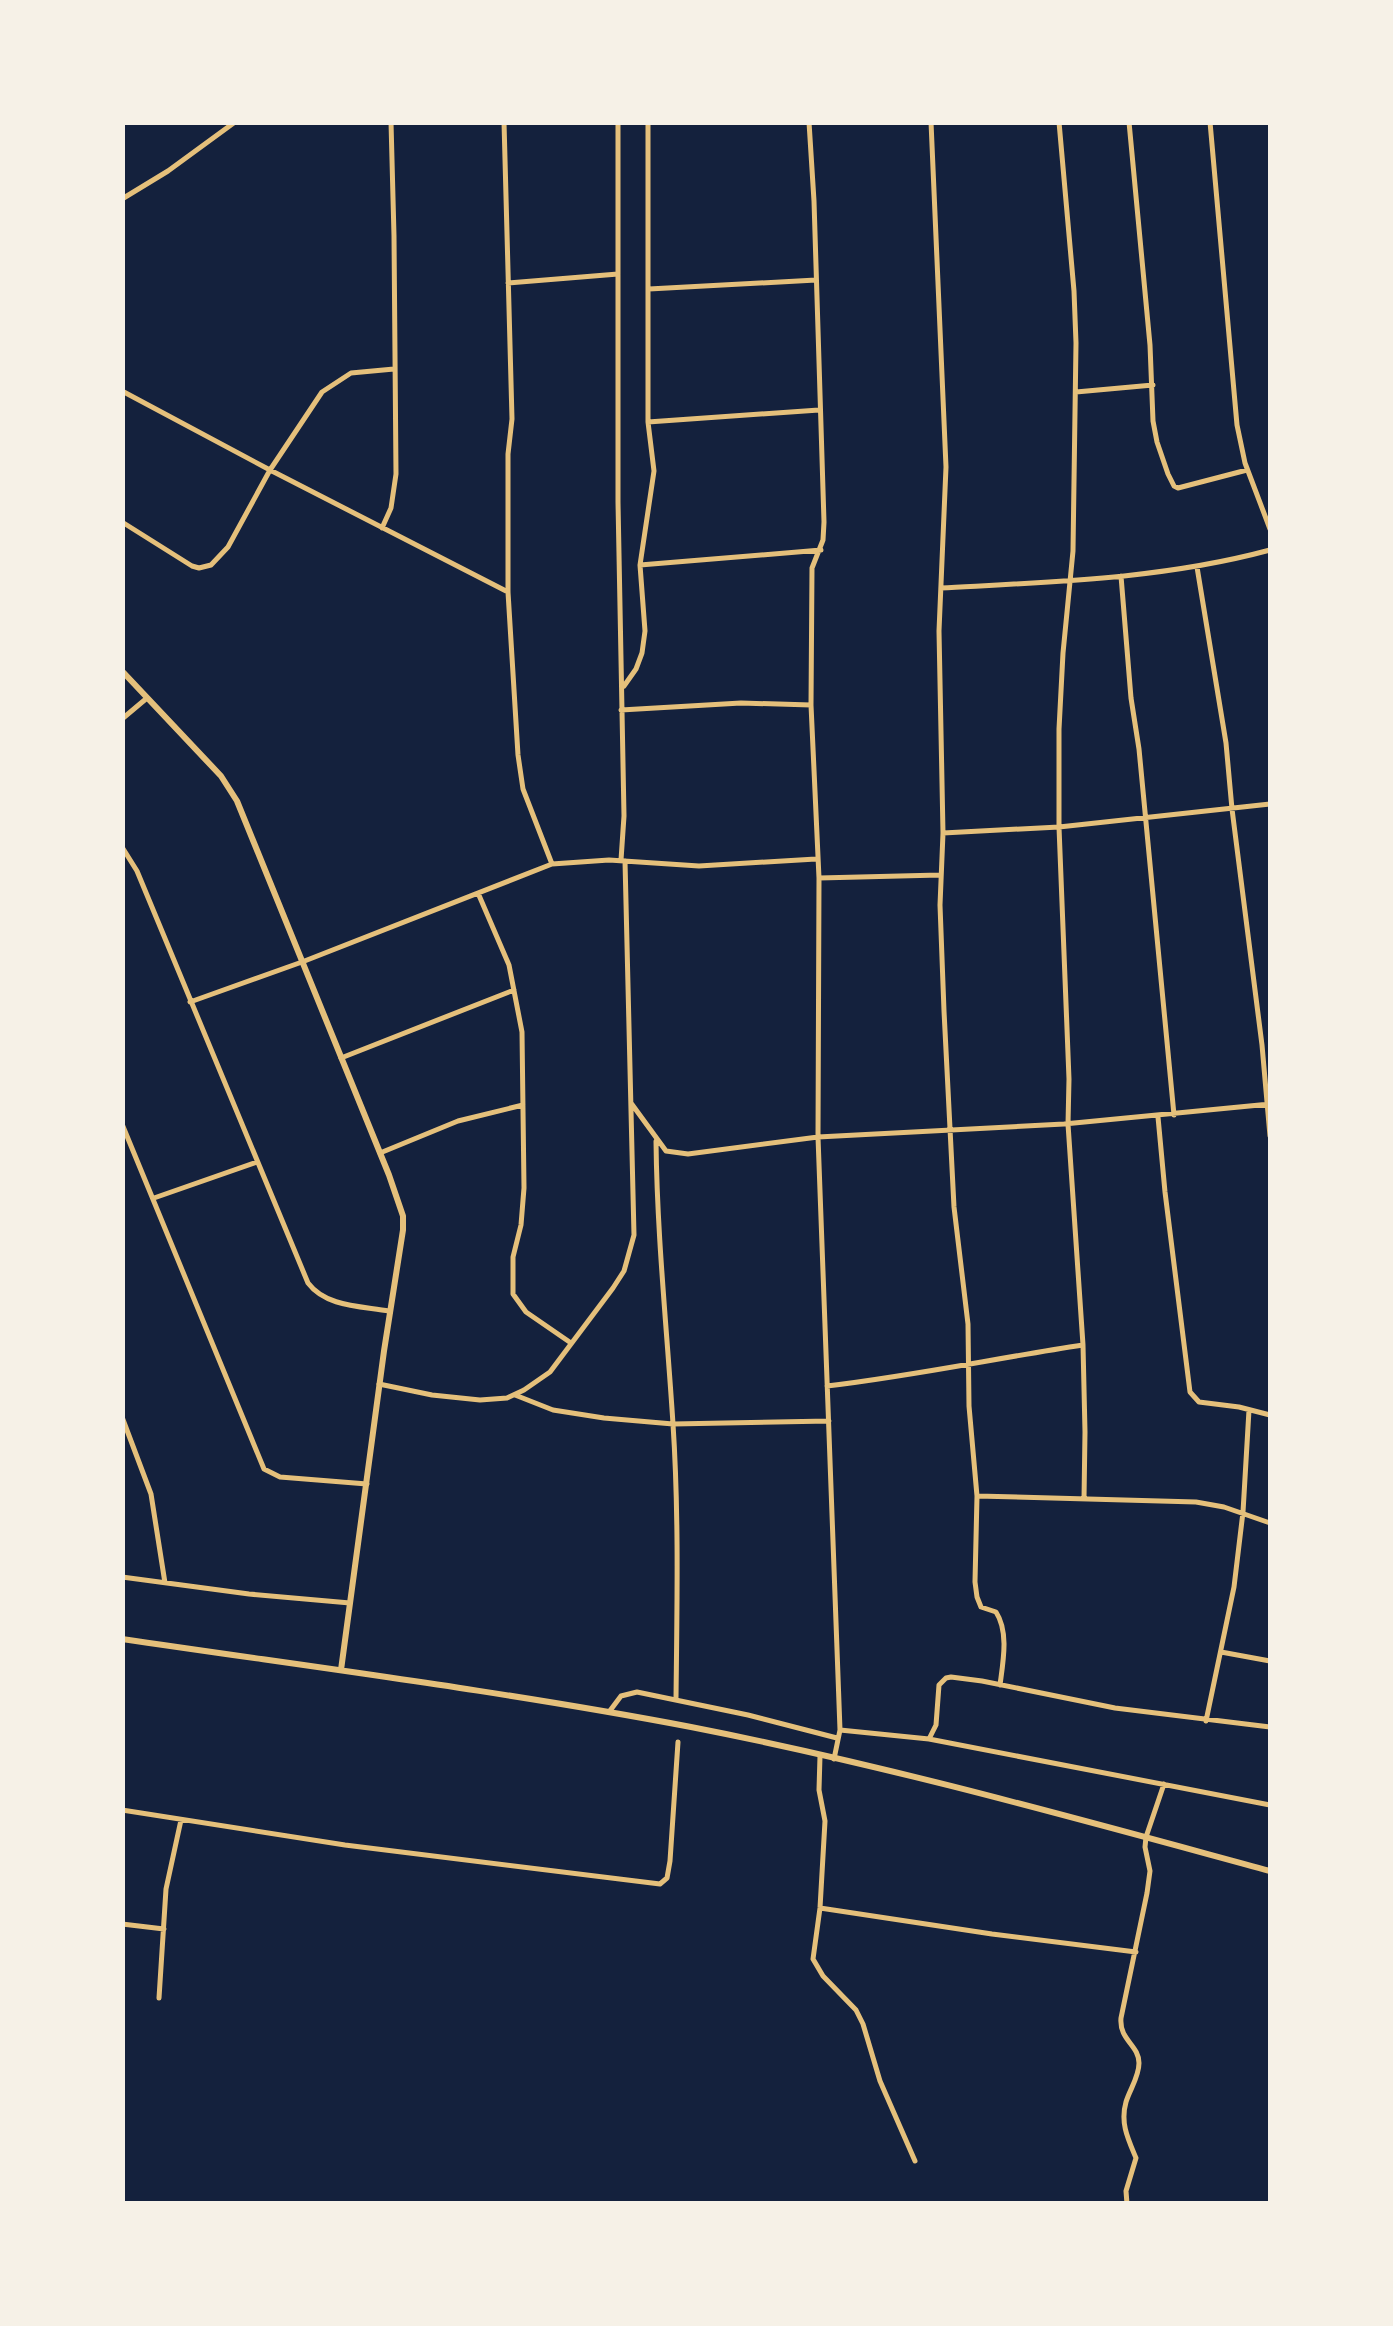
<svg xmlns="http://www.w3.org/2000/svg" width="1393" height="2326" font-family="Raleway,sans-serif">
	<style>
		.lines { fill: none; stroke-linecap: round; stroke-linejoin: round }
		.minor { stroke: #e5c07b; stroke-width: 5 }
		.tertiary { stroke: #e5c07b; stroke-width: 6 }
	</style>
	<rect width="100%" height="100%" fill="#14213d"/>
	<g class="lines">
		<path class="minor" d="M504,122L512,419L508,454V592L518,755L523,789L552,864
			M618,122V502L624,816L621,860
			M809,122L814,201L824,522L823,540L812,568L811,705L819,878L818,1137L840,1730L834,1759
			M931,122L946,467L939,631L943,833L940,905L944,1011L954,1207L968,1324L969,1406L977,1496L975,1582L977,1597L981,1607L996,1612C1009,1632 1003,1662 1000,1685
			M1059,122L1074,291L1076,343L1073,551L1063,653L1059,729V827L1069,1079L1068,1124L1083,1345L1085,1432L1084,1499
			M1129,122L1150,345L1153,421L1157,442L1168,474L1174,486L1178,488L1247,470
			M1210,122L1237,425L1245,463L1270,529
			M122,199L168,171L235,122
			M508,283L618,274
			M649,289L816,280
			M122,391L270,470L508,592
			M1076,392L1153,385
			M648,422L819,410
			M122,522L192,566L199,568L211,565L228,547L270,470L322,392L351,373L394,369
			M382,528L391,508L396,474L394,236L391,122
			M640,565L821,550
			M1197,567L1226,743L1232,809L1262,1045L1270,1136
			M1121,576L1131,698L1139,749L1174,1115
			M941,588C1051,582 1163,579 1270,550
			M624,686L636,669L642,653L645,631L640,565L654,471L648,422V122
			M621,710L741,703L811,705
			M122,719L147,698
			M943,833L1059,827L1270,804
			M122,847L137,871L308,1283C326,1307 361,1306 389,1311
			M819,878L940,875
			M478,893L509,965L522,1032L524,1188L521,1225L513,1257V1294L526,1312L571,1343
			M190,1002L302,962L552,864L609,860L699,866L816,859
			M341,1058L514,990
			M631,1103L666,1151L688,1154L818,1137L1064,1124L1270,1104
			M1158,1117L1165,1192L1190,1392L1199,1402L1239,1407L1270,1415
			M122,1124L264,1469L280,1477L367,1484
			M656,1141C657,1236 667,1330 673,1424C679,1515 677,1607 676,1699
			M380,1153L458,1121L523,1105
			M154,1198L257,1162
			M379,1384L432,1395L480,1400L507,1398L524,1390L550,1372L613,1288L624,1271L634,1235L625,861
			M827,1386C913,1376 997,1358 1083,1345
			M515,1395L553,1410L604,1418L673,1424L829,1421
			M122,1417L151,1494L165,1583
			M977,1496L1196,1502L1224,1507L1270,1523
			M122,1577L249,1594L350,1603
			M1221,1652L1270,1661
			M609,1712L621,1696L637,1692L748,1715L837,1738
			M1206,1721L1234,1587L1243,1512L1249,1410
			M840,1730L929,1739L1270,1805
			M929,1739L936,1725L939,1685L946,1678L951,1677L982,1681L1115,1708L1270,1727
			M820,1756L819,1790L825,1821L820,1908L813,1959L823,1976L856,2010L863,2024L880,2081L915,2161
			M122,1810L345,1845L660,1884L667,1878L670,1861L678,1742
			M820,1908L992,1934L1136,1952
			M122,1924L164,1929
			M159,1998L166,1889L181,1820
			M1127,2204L1126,2191L1136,2158C1128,2139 1120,2123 1126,2102C1130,2089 1139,2077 1139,2063C1139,2045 1119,2040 1121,2018L1147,1893L1150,1871L1145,1847L1146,1837L1164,1784"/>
		<path class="tertiary" d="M122,671L221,776L237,801L389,1175L403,1216V1230L384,1351L341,1670
			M122,1639C312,1667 502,1691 691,1727C886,1765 1078,1819 1270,1871"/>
	</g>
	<rect width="1393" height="2326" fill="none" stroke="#f6f1e7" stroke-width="250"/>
</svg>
